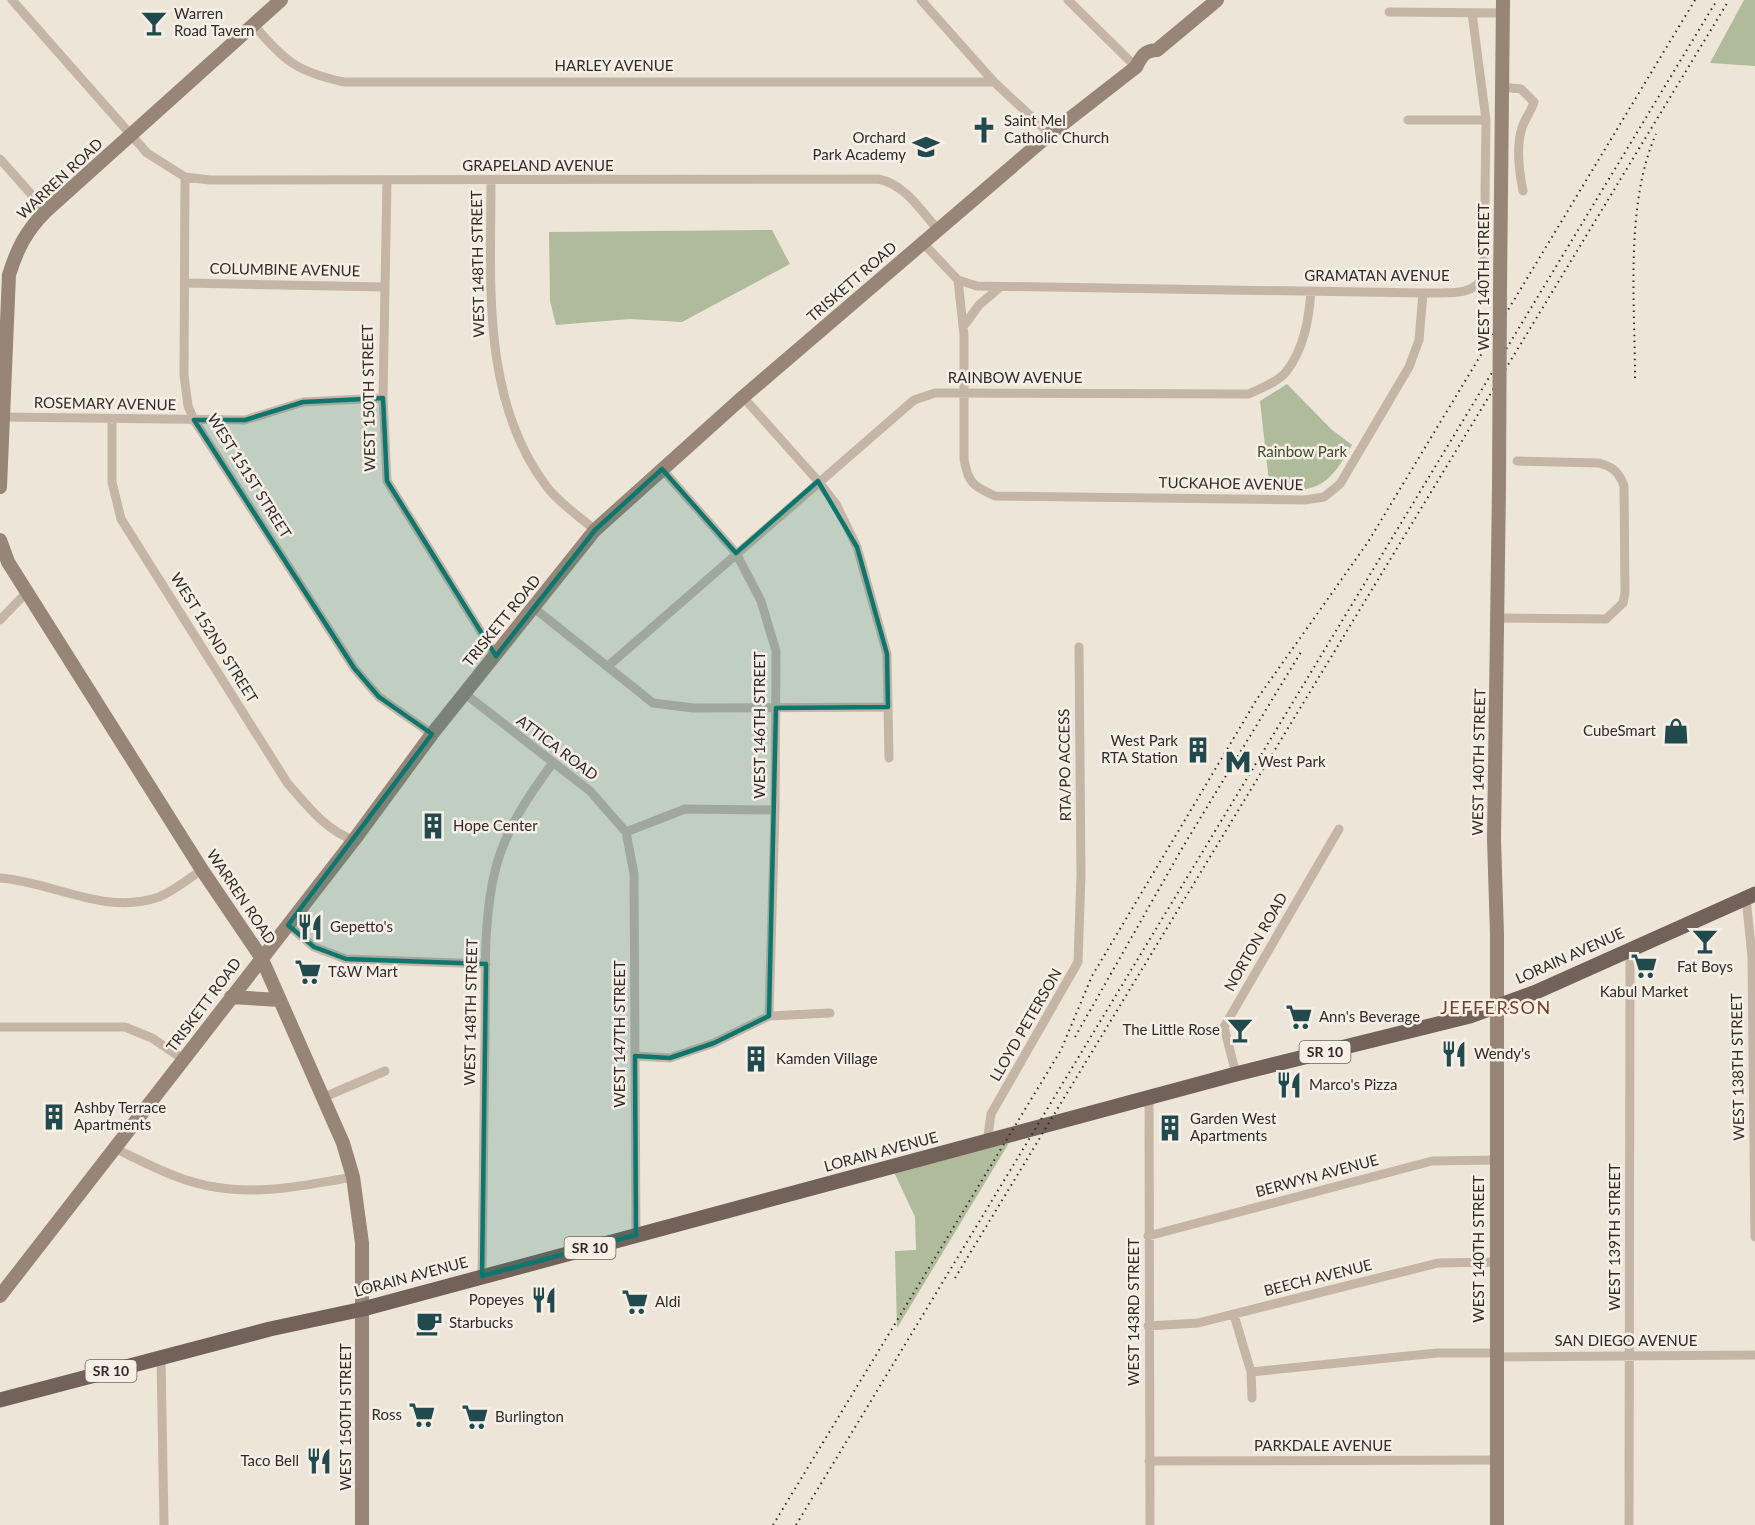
<svg xmlns="http://www.w3.org/2000/svg" width="1755" height="1525" font-family="Lato,sans-serif">
	<style>
		.green { fill: #afbb9b }
		.lines { fill: none; stroke-linecap: round; stroke-linejoin: round }
		.street { stroke: #c4b5a7; stroke-width: 9 }
		.secondary { stroke: #978578; stroke-width: 14 }
		.primary { stroke: #726259; stroke-width: 15 }
		.rail { stroke: #312a26; stroke-width: 2; stroke-dasharray: 1.5 4.5; stroke-linecap: butt }
		.secondary-bridge { stroke: #978578; stroke-width: 14 }
		.marked { fill: #0f766e; fill-opacity: 0.2; stroke: #0f766e; stroke-width: 4.5; stroke-linejoin: round }
		.labels { text-anchor: middle; stroke-width: 5; stroke-linejoin: round; paint-order: stroke }
		.shield { fill: #f6efe5; stroke: #6c655f; stroke-width: 1.5 }
		.shield-label { font-size: 14px; font-weight: bold; fill: #312a26 }
		.poi-label { font-size: 15px; fill: #312a26; stroke: #f6efe5; text-anchor: start }
		.street-label { font-size: 15px; fill: #312a26; stroke: #f6efe5 }
		.park-label { font-size: 15px; fill: #404d2d; stroke: #f6efe5 }
		.quarter-label { font-size: 18px; letter-spacing: 1.5px; fill: #773e29; stroke: #f6efe5 }
	</style>
	<rect width="100%" height="100%" fill="#eee5d9"/>
	<path class="green" d="M1744,0H1755V66L1710,63Z
		M772,230L790,264L682,322L630,319L556,325L550,301L549,232Z
		M1287,384L1331,429L1352,445C1328,487 1318,492 1270,491L1260,401Z
		M1009,1143L897,1328L895,1251L916,1250L915,1217L894,1172Z"/>
	<g class="lines">
		<path class="street" d="M12,0L147,153L185,177L210,180L878,179C905,184 921,211 939,231
			M921,0L994,82L1050,134
			M1068,0L1136,67
			M1389,12L1503,13
			M253,24C284,61 297,72 344,82H994
			M1502,87L1521,89L1534,102C1531,112 1525,118 1522,128C1516,145 1519,173 1523,191
			M1408,120H1486
			M0,159L46,211
			M185,177L184,375L188,406L194,420L354,668L379,697L432,734
			M387,180L383,398L387,481L496,656
			M491,181C491,284 481,400 547,487C559,503 580,517 595,530
			M923,243L958,280L977,286L1423,293C1444,292 1473,298 1484,276L1486,120L1472,13
			M958,280L964,335V459C968,483 973,486 995,496L1305,500L1324,497L1340,484L1409,367L1419,340L1423,293
			M185,283L385,287
			M963,327L979,305L999,288
			M743,397L818,481L836,504L857,547L887,654L889,758
			M4,417L245,420L303,402L383,398
			M112,419V482L121,519L288,784C307,805 326,831 354,840
			M662,469L736,553L761,601L776,651L775,810L769,1016
			M534,608L653,703L693,708L888,707
			M1498,618L1606,619L1623,603L1625,593L1624,486C1619,472 1613,467 1599,463L1517,461
			M0,620L27,592
			M608,666L914,400L935,393H952L1249,394C1261,388 1278,382 1286,372C1304,349 1309,319 1311,291
			M464,693L590,791L626,832L634,874L636,1235
			M626,832L685,809L775,810
			M0,878C54,882 104,916 159,897C174,891 189,878 202,870
			M1746,897L1752,957L1755,1237
			M288,925L314,947L346,959L486,964
			M0,1027H125L152,1038L183,1059
			M635,1056L670,1058L714,1043L769,1016L830,1013
			M1236,1074L1224,1027L1339,829
			M322,1098L385,1071
			M1149,1099L1150,1525
			M987,1143L991,1114L1078,962L1081,875L1079,647
			M116,1149C148,1164 180,1182 215,1187C260,1195 309,1185 353,1177
			M1148,1236L1432,1161L1495,1160
			M482,1276C483,1196 484,1115 485,1035C486,980 482,921 496,867C506,829 529,795 552,764
			M1234,1315L1251,1372L1252,1398
			M1148,1326L1198,1323L1438,1263L1496,1262
			M1496,1357L1755,1355
			M161,1358L164,1525
			M1251,1372L1437,1353H1496
			M1149,1461L1497,1460
			M1629,1525L1630,949"/>
		<path class="secondary" d="M1500,288L1503,0
			M0,487L9,275C17,249 26,231 46,211L281,0
			M0,540L8,562L202,870L261,957L343,1143L353,1177L362,1243V1525
			M231,997L280,1000
			M0,1296L354,840L432,734L595,530L743,397L1050,134L1136,67C1141,57 1145,50 1157,50L1217,0
			M1497,1525V934L1494,839L1499,487"/>
		<path class="primary" d="M0,1400L270,1329L363,1309L1236,1074L1470,1016L1536,992L1755,894"/>
		<path class="rail" d="M1635,378C1635,302 1625,204 1656,134
			M1075,1037L1184,845L1301,652
			M955,1278L1729,0
			M773,1525L1061,1050L1092,976L1257,699L1368,542L1695,0
			M796,1525L1717,0"/>
		<path class="secondary-bridge" d="M1499,487L1500,288"/>
	</g>
	<path class="marked" d="M383,398L387,481L496,656L595,530L662,469L736,553L818,481L857,547L887,654L888,707L776,708L769,1016L714,1043L670,1058L635,1056L636,1235L482,1276L486,964L346,959L314,947L288,925L432,734L379,697L354,668L194,420H245L303,402Z"/>
	<defs>
		<g id="bar-bare" transform="scale(2.07)"><path d="M-6-5H6L.8 .8V4.5H3.5V6h-7V4.5H-.8V.8Z" fill="#214a4e" stroke="#f6efe5" stroke-width="2.5" paint-order="stroke"/></g>
		<g id="church-bare" transform="scale(2.07)"><path d="M-1.2-6h2.4v3.5h3.3v2.4h-3.3V6h-2.4V-.1h-3.3v-2.4h3.3Z" fill="#214a4e" stroke="#f6efe5" stroke-width="2.5" paint-order="stroke"/></g>
		<g id="school-bare" transform="scale(2.07)"><path d="M0-5L7-2L0 1L-7-2ZM-4 1L0 2.5L4 1V4Q0 6-4 4Z" fill="#214a4e" stroke="#f6efe5" stroke-width="2.5" paint-order="stroke"/></g>
		<g id="shop-bare" transform="scale(2.07)"><path d="M-5-2.5h2.3a2.7 3.5 0 0 1 5.4 0H5L5.5 6h-11ZM-1.5-2.5h3a1.5 2.3 0 0 0-3 0Z" fill="#214a4e" stroke="#f6efe5" stroke-width="2.5" paint-order="stroke"/></g>
		<g id="building-bare" transform="scale(2.07)"><path d="M-4-6H4V6H1V3H-1V6H-4ZM-2.5-4.3h1.7v1.8h-1.7ZM.8-4.3h1.7v1.8H.8ZM-2.5-1h1.7V.8h-1.7ZM.8-1h1.7V.8H.8Z" fill="#214a4e" stroke="#f6efe5" stroke-width="2.5" paint-order="stroke"/></g>
		<g id="metro-bare" transform="scale(2.07)"><path d="M-5.5 5V-5H-3L0 0L3-5H5.5V5H3V-.5L0 4L-3-.5V5Z" fill="#214a4e" stroke="#f6efe5" stroke-width="2.5" paint-order="stroke"/></g>
		<g id="restaurant-bare" transform="scale(2.07)"><path d="M-5-6h1v4h1v-4h1v4h1v-4h1v5L-1.5 .5V6h-2V.5L-5-1ZM5-6V6H3V1.5H1.5Q1.5-4 5-6Z" fill="#214a4e" stroke="#f6efe5" stroke-width="2.5" paint-order="stroke"/></g>
		<g id="supermarket-bare" transform="scale(2.07)"><path d="M-6-5.5h2.5l.6 2H6L4.5 2H-2.5L-4.4-4H-6ZM-1.5 3.2a1.3 1.3 0 1 0 .1 0ZM3 3.2a1.3 1.3 0 1 0 .1 0Z" fill="#214a4e" stroke="#f6efe5" stroke-width="2.5" paint-order="stroke"/></g>
		<g id="cafe-bare" transform="scale(2.07)"><path d="M-5.5-4.5H6V0H3Q3 3.5 0 3.5H-2.5Q-5.5 3.5-5.5 0ZM3-3.2v2h1.7v-2ZM-6 4.5H4V6H-6Z" fill="#214a4e" stroke="#f6efe5" stroke-width="2.5" paint-order="stroke"/></g>
	</defs>
	<g fill-rule="evenodd">
		<use href="#bar-bare" x="154" y="23"/>
		<use href="#church-bare" x="984" y="130"/>
		<use href="#school-bare" x="926" y="147"/>
		<use href="#shop-bare" x="1676" y="731"/>
		<use href="#building-bare" x="1198" y="750"/>
		<use href="#metro-bare" x="1238" y="762"/>
		<use href="#building-bare" x="433" y="826"/>
		<use href="#restaurant-bare" x="310" y="927"/>
		<use href="#bar-bare" x="1705" y="941"/>
		<use href="#supermarket-bare" x="1644" y="966"/>
		<use href="#supermarket-bare" x="308" y="972"/>
		<use href="#supermarket-bare" x="1299" y="1017"/>
		<use href="#bar-bare" x="1240" y="1030"/>
		<use href="#restaurant-bare" x="1454" y="1054"/>
		<use href="#building-bare" x="756" y="1059"/>
		<use href="#restaurant-bare" x="1289" y="1085"/>
		<use href="#building-bare" x="54" y="1117"/>
		<use href="#building-bare" x="1170" y="1128"/>
		<use href="#restaurant-bare" x="544" y="1300"/>
		<use href="#supermarket-bare" x="635" y="1302"/>
		<use href="#cafe-bare" x="429" y="1323"/>
		<use href="#supermarket-bare" x="422" y="1415"/>
		<use href="#supermarket-bare" x="475" y="1417"/>
		<use href="#restaurant-bare" x="319" y="1461"/>
	</g>
	<g class="labels">
		<g class="shield">
			<rect x="1299.5" y="1041" width="51" height="22" rx="4.5"/>
			<rect x="564.5" y="1237" width="51" height="22" rx="4.5"/>
			<rect x="85.5" y="1360" width="51" height="22" rx="4.5"/>
		</g>
		<g class="shield-label">
			<text x="1325" y="1057">SR 10</text>
			<text x="590" y="1253">SR 10</text>
			<text x="111" y="1376">SR 10</text>
		</g>
		<g class="poi-label">
			<text x="174" y="19">Warren<tspan x="174" dy="17">Road Tavern</tspan></text>
			<text x="1004" y="126">Saint Mel<tspan x="1004" dy="17">Catholic Church</tspan></text>
			<text x="906" y="143" text-anchor="end">Orchard<tspan x="906" dy="17">Park Academy</tspan></text>
			<text x="1656" y="736" text-anchor="end">CubeSmart</text>
			<text x="1178" y="746" text-anchor="end">West Park<tspan x="1178" dy="17">RTA Station</tspan></text>
			<text x="1258" y="767">West Park</text>
			<text x="453" y="831">Hope Center</text>
			<text x="330" y="932">Gepetto's</text>
			<text x="1705" y="972" text-anchor="middle">Fat Boys</text>
			<text x="328" y="977">T&amp;W Mart</text>
			<text x="1644" y="997" text-anchor="middle">Kabul Market</text>
			<text x="1319" y="1022">Ann's Beverage</text>
			<text x="1220" y="1035" text-anchor="end">The Little Rose</text>
			<text x="1474" y="1059">Wendy's</text>
			<text x="776" y="1064">Kamden Village</text>
			<text x="1309" y="1090">Marco's Pizza</text>
			<text x="74" y="1113">Ashby Terrace<tspan x="74" dy="17">Apartments</tspan></text>
			<text x="1190" y="1124">Garden West<tspan x="1190" dy="17">Apartments</tspan></text>
			<text x="524" y="1305" text-anchor="end">Popeyes</text>
			<text x="655" y="1307">Aldi</text>
			<text x="449" y="1328">Starbucks</text>
			<text x="402" y="1420" text-anchor="end">Ross</text>
			<text x="495" y="1422">Burlington</text>
			<text x="299" y="1466" text-anchor="end">Taco Bell</text>
		</g>
		<g class="street-label">
			<text x="614" y="71">HARLEY AVENUE</text>
			<text x="538" y="171">GRAPELAND AVENUE</text>
			<text transform="translate(60 179) rotate(-43)" y="5">WARREN ROAD</text>
			<text transform="translate(478 264) rotate(-91)" y="5">WEST 148TH STREET</text>
			<text transform="translate(285 270) rotate(1)" y="5">COLUMBINE AVENUE</text>
			<text x="1377" y="281">GRAMATAN AVENUE</text>
			<text transform="translate(1484 277) rotate(-90)" y="5">WEST 140TH STREET</text>
			<text transform="translate(852 282) rotate(-41)" y="5">TRISKETT ROAD</text>
			<text x="1015" y="383">RAINBOW AVENUE</text>
			<text transform="translate(369 398) rotate(-91)" y="5">WEST 150TH STREET</text>
			<text transform="translate(105 404) rotate(1)" y="5">ROSEMARY AVENUE</text>
			<text transform="translate(249 476) rotate(58)" y="5">WEST 151ST STREET</text>
			<text transform="translate(1231 484) rotate(1)" y="5">TUCKAHOE AVENUE</text>
			<text transform="translate(502 621) rotate(-51)" y="5">TRISKETT ROAD</text>
			<text transform="translate(214 638) rotate(58)" y="5">WEST 152ND STREET</text>
			<text transform="translate(760 725) rotate(-90)" y="5">WEST 146TH STREET</text>
			<text transform="translate(557 748) rotate(37)" y="5">ATTICA ROAD</text>
			<text transform="translate(1479 762) rotate(-89)" y="5">WEST 140TH STREET</text>
			<text transform="translate(1065 765) rotate(-91)" y="5">RTA/PO ACCESS</text>
			<text transform="translate(241 897) rotate(56)" y="5">WARREN ROAD</text>
			<text transform="translate(1256 942) rotate(-60)" y="5">NORTON ROAD</text>
			<text transform="translate(1570 956) rotate(-24)" y="5">LORAIN AVENUE</text>
			<text transform="translate(204 1005) rotate(-53)" y="5">TRISKETT ROAD</text>
			<text transform="translate(471 1012) rotate(-89)" y="5">WEST 148TH STREET</text>
			<text transform="translate(1026 1025) rotate(-60)" y="5">LLOYD PETERSON</text>
			<text transform="translate(620 1034) rotate(-90)" y="5">WEST 147TH STREET</text>
			<text transform="translate(1738 1067) rotate(-91)" y="5">WEST 138TH STREET</text>
			<text transform="translate(881 1152) rotate(-15)" y="5">LORAIN AVENUE</text>
			<text transform="translate(1317 1176) rotate(-15)" y="5">BERWYN AVENUE</text>
			<text transform="translate(1615 1237) rotate(-90)" y="5">WEST 139TH STREET</text>
			<text transform="translate(1479 1249) rotate(-90)" y="5">WEST 140TH STREET</text>
			<text transform="translate(411 1277) rotate(-15)" y="5">LORAIN AVENUE</text>
			<text transform="translate(1318 1278) rotate(-14)" y="5">BEECH AVENUE</text>
			<text transform="translate(1134 1312) rotate(-90)" y="5">WEST 143RD STREET</text>
			<text x="1626" y="1346">SAN DIEGO AVENUE</text>
			<text transform="translate(346 1417) rotate(-90)" y="5">WEST 150TH STREET</text>
			<text x="1323" y="1451">PARKDALE AVENUE</text>
		</g>
		<g class="park-label">
			<text x="1302" y="457">Rainbow Park</text>
		</g>
		<g class="quarter-label">
			<text x="1496" y="1014">JEFFERSON</text>
		</g>
	</g>
</svg>
